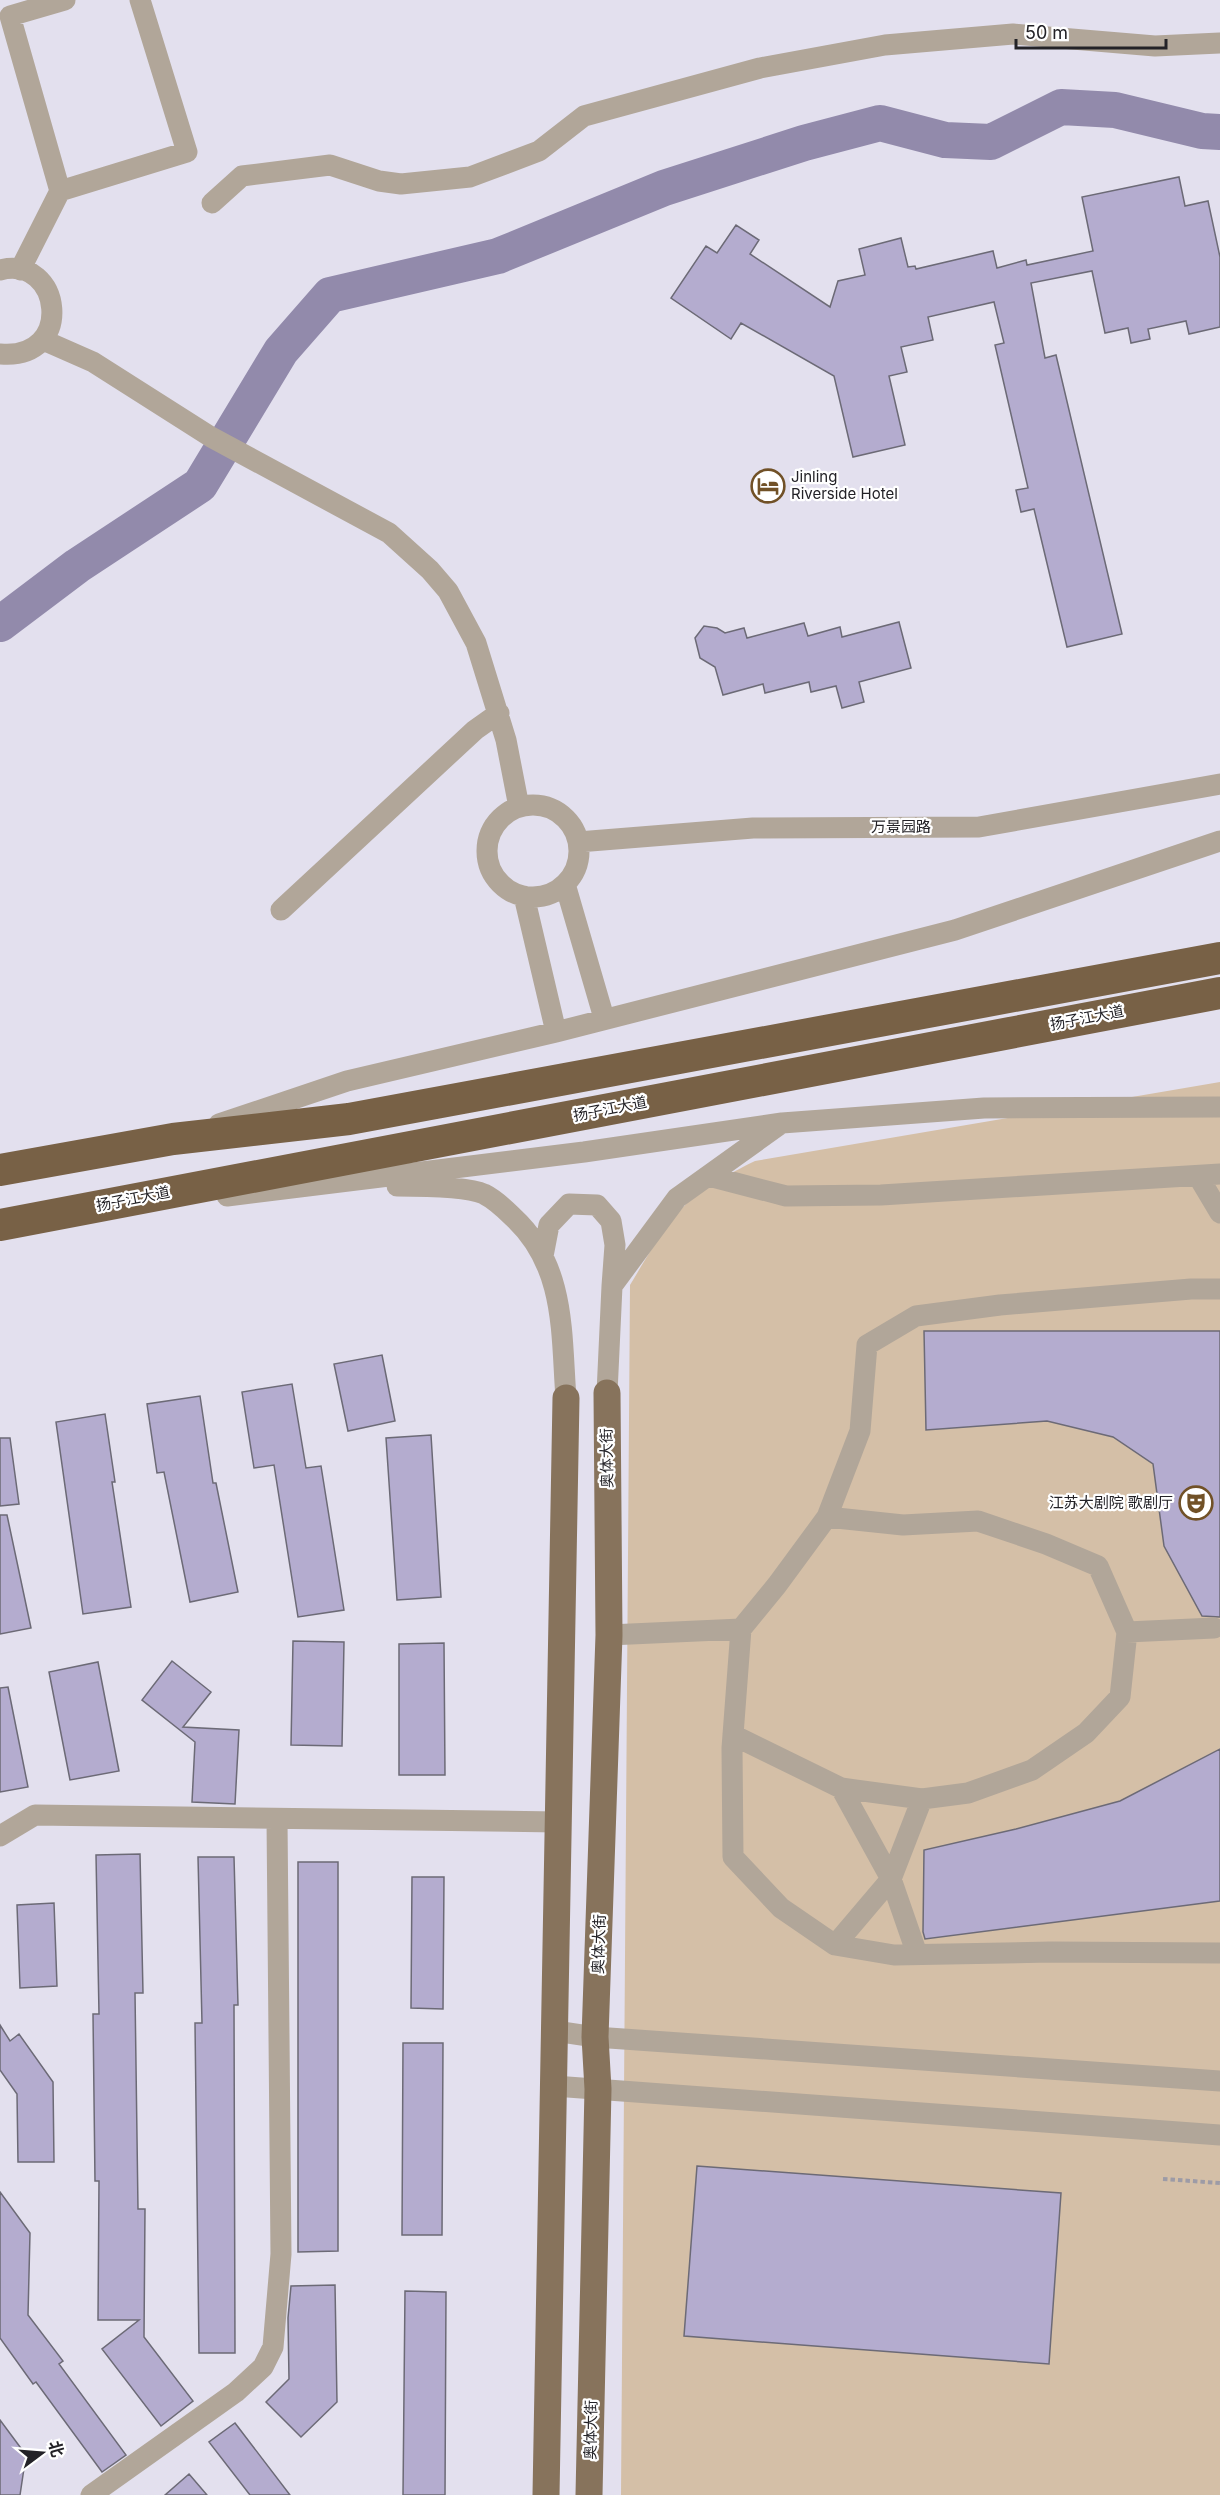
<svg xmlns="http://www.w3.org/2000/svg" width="1220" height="2495" font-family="Inter,'Noto Sans SC',sans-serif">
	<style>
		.green { fill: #d4bfa7 }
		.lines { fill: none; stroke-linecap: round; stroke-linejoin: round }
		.river { stroke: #928aab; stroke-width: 36 }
		.building { fill: #b4accf; stroke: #6c6a76; stroke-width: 1.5 }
		.path { stroke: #9d9ba6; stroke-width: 4; stroke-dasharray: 4.5 3; stroke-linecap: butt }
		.minor { stroke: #b1a699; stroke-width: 21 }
		.major { stroke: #87735c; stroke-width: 27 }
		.highway { stroke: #786146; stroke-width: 32 }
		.labels { text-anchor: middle; stroke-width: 4.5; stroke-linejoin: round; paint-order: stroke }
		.poi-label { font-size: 15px; fill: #232227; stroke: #fff; text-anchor: start }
		.street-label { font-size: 15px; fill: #232227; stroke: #fff }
	</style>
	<rect width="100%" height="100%" fill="#e3e0ee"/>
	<path class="green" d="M1220,1082V2495H621L630,1285C647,1257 669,1217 694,1197C713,1183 734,1171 755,1161Z"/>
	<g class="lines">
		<path class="river" d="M0,624L77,566L200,485L281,351L330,295L498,256L664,188L804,143L880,123L945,140L991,142L1061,107L1115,110L1202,131L1220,132"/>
	</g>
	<path class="building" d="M1179,177L1185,206L1208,201L1220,257V327L1189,334L1186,321L1148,329L1150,339L1131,343L1128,328L1105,333L1092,271L1031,283L1045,358L1056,355L1122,634L1067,647L1034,509L1021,512L1016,490L1028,488L995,345L1004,343L994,302L928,317L933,340L901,347L907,372L889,376L905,445L853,457L834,376L741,323L731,339L671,298L706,246L717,253L736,225L759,240L750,254L830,307L838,281L865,275L859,249L901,238L908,267L915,266L916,269L993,251L997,268L1026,260L1027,265L1093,251L1082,197Z
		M899,622L911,668L859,682L864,702L842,708L836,686L811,692L809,682L765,693L763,684L723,695L715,667L700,658L695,638L704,626L717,628L725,633L744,628L747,638L804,623L808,636L840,627L842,637Z
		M924,1331H1220V1617L1202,1616L1164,1546L1153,1464L1113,1437L1047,1421L926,1430Z
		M382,1355L395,1421L348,1431L334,1364Z
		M292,1384L306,1468L321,1466L344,1610L298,1617L274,1465L254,1468L242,1392Z
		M200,1396L213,1483H216L238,1592L190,1602L164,1472L157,1473L147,1404Z
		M105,1414L115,1482H112L131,1607L83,1614L56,1422Z
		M431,1435L441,1597L397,1600L386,1438Z
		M0,1438H10L19,1504L0,1506Z
		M0,1515H7L31,1628L0,1634Z
		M293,1641L344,1642L342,1746L291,1745Z
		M444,1643L445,1775H399V1644Z
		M172,1661L211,1692L183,1727L239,1730L235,1804L192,1802L195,1742L142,1700Z
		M98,1662L119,1771L70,1780L49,1672Z
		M8,1687L28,1787L0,1792V1688Z
		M1220,1749V1901L925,1939L923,1932L924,1850L1016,1829L1120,1801Z
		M140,1854L143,1993H135L138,2209H145L144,2337L193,2401L161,2426L102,2349L139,2320H98L99,2181H95L93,2014H99L96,1855Z
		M198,1857H234L238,2005H234L235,2353H199L195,2023H202Z
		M298,1862H338V2251L298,2252Z
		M412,1877H444L443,2009L411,2008Z
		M54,1903L57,1986L20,1988L17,1905Z
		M0,2025L10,2041L19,2034L53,2082L54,2162H18L17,2094L0,2070Z
		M403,2043H443L442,2235H402Z
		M697,2166L1061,2193L1049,2364L684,2336Z
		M0,2192L30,2233L28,2315L63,2361L59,2364L126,2455L102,2472L36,2382L33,2384L0,2338Z
		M335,2285L337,2402L301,2437L266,2402L289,2379L288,2318L291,2286Z
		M405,2291L446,2292L445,2495H403Z
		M0,2420L26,2455L20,2495H0Z
		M235,2423L290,2495H250L209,2442Z
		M189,2474L207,2495H165Z"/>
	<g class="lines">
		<path class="path" d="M1163,2179L1220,2183"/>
		<path class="minor" d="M60,191L10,16L65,0
			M212,203L242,176L330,165L379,181L401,184L470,177L539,151L584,116L760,68L885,45L1013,34L1155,46L1220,43
			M0,270C62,254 76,361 0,354
			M20,270L60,191L187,152L140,0
			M43,340L93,362L211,437L389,533L430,570L448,591L476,643L506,740L519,807
			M487 851a46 46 0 1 1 92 0a46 46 0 1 1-92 0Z
			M578,842L753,828L979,827L1220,784
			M565,884L604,1018
			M524,896L556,1032
			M281,910L475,730L499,713
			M219,1124L347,1081L556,1032L955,930L1220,841
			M709,1176L786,1196L881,1195L1220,1174
			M1198,1176L1220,1213
			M397,1186C418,1186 466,1186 484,1194C494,1199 505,1209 513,1217C566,1266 561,1332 566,1398
			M227,1196L584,1152L782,1123L984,1108L1220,1107
			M543,1256L549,1225L569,1204L597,1205L611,1221L615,1245L612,1286
			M1220,1289H1191L1000,1305L916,1316L867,1345L860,1431L827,1517L777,1585L741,1629L732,1748L733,1857L781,1908L835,1945L894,1955L1051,1952L1220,1953
			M607,1393L612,1286L677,1198L779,1125
			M1127,1632L1214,1628
			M609,1635L741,1629
			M733,1735L841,1788L922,1799L968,1793L1032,1770L1086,1733L1120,1697L1127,1632L1098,1566L1046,1544L978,1521L903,1525L827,1517
			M841,1788L891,1879L917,1954
			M0,1836L35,1815L558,1822
			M835,1945L891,1879L922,1799
			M555,2031L595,2037L1220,2081
			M554,2086L1220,2135
			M91,2495L236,2392L263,2367L273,2347L281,2254L277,1819"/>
		<path class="major" d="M546,2495L566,1398
			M589,2495L598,2089L595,2037L609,1635L607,1393"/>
		<path class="highway" d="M0,1170L173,1139L349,1119L1220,958
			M0,1225L1220,993"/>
	</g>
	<defs>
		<g id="hotel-ring" transform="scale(1.725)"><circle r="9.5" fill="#fff" stroke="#715127" stroke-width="1.5"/><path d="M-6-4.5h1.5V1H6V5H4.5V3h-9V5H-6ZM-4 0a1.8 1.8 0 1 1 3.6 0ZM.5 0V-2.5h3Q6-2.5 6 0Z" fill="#715127"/></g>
		<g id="theatre-ring" transform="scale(1.725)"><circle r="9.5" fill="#fff" stroke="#715127" stroke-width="1.5"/><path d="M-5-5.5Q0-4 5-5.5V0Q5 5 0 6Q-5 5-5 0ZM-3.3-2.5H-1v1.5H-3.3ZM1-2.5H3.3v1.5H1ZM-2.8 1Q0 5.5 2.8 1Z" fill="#715127"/></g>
	</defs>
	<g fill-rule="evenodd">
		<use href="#hotel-ring" x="768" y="486"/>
		<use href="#theatre-ring" x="1196" y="1503"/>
	</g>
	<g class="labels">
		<g class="poi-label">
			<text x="791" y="482">Jinling<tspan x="791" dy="17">Riverside Hotel</tspan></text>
			<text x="1173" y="1508" text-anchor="end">江苏大剧院 歌剧厅</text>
		</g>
		<g class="street-label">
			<text x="901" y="832">万景园路</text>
			<text transform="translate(1087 1018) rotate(-11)" y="5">扬子江大道</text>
			<text transform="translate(610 1109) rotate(-11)" y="5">扬子江大道</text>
			<text transform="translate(133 1199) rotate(-11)" y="5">扬子江大道</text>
			<text transform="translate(607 1458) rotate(-91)" y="5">奥体大街</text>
			<text transform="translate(599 1944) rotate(-88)" y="5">奥体大街</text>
			<text transform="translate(591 2430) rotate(-89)" y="5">奥体大街</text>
		</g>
	</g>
	<g transform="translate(42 2453) rotate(74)" stroke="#ffffff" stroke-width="4.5" paint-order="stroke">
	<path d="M0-4.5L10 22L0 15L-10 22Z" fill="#232227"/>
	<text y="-9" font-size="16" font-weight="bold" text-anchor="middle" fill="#232227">北</text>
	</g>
	<path d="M1016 39v9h150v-9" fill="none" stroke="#232227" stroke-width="3"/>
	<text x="1025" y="39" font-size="18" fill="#232227" stroke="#ffffff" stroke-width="4.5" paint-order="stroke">50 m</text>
</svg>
